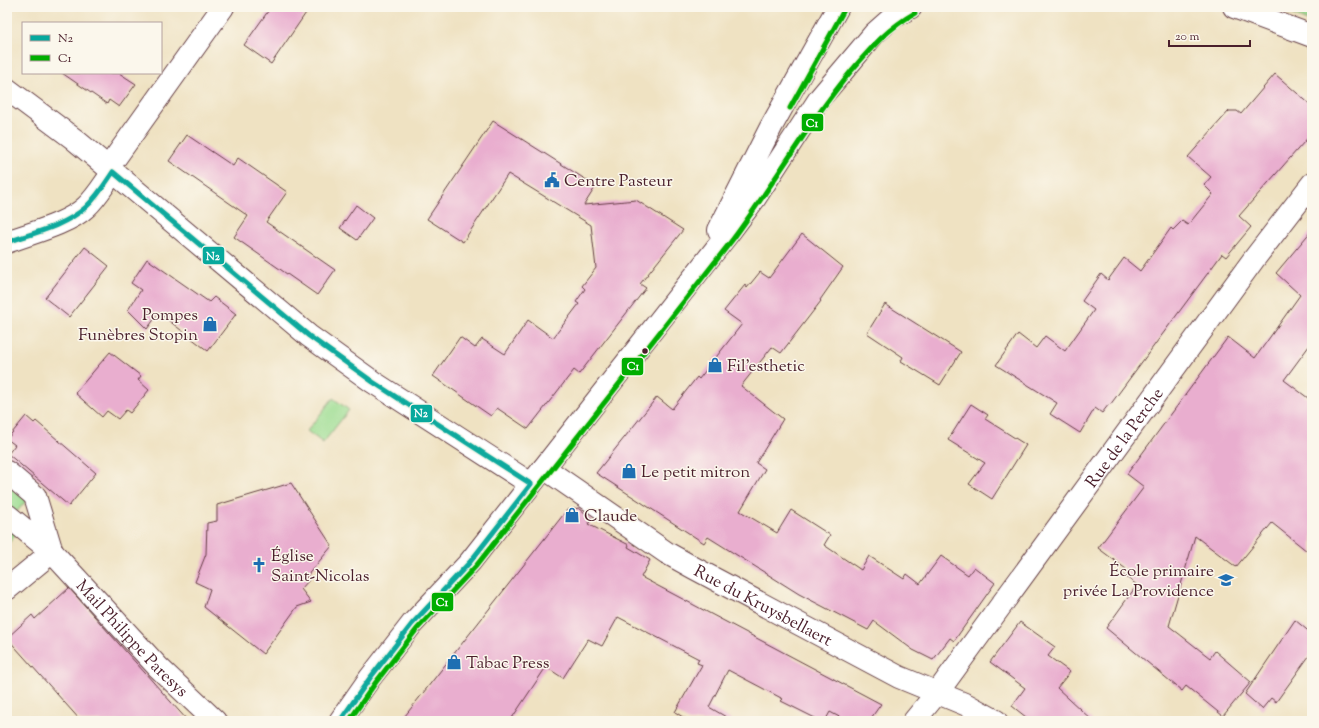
<svg xmlns="http://www.w3.org/2000/svg" width="1319" height="728" font-family="'Sorts Mill Goudy',serif">
	<style>
		.green { fill: #9ddd92; stroke: #747e5e }
		.building { fill: #e9aecf }
		.lines { fill: none; stroke-linecap: round; stroke-linejoin: round }
		.minor-casing { stroke: #633c42; stroke-width: 24 }
		.major-casing { stroke: #633c42; stroke-width: 24 }
		.minor { stroke: #fff; stroke-width: 22 }
		.major { stroke: #fff; stroke-width: 22 }
		.bus-1-casing { stroke: #fbf7ec; stroke-width: 8 }
		.bus-2-casing { stroke: #fbf7ec; stroke-width: 8 }
		.bus-1 { stroke: #07a99d; stroke-width: 5 }
		.bus-2 { stroke: #00ae00; stroke-width: 5 }
		.bus-dot { fill: #4a1f2b; stroke: #fbf7ec; stroke-width: 1.5 }
		.labels { text-anchor: middle; stroke-width: 3; stroke-linejoin: round; paint-order: stroke }
		.poi-label { font-size: 17px; fill: #4a1f2b; stroke: #fbf7ec; text-anchor: start }
		.street-label { font-size: 17px; fill: #4a1f2b; stroke: #fbf7ec }
		.line-badge { stroke: #fbf7ec; stroke-width: 1.5 }
		.badge-label { font-size: 11px; text-anchor: middle; font-weight: bold; fill: #fff }
	</style>
	<rect width="100%" height="100%" fill="#fbf7ec"/>
	<filter id="ink" filterUnits="userSpaceOnUse"><feTurbulence type="fractalNoise" baseFrequency=".025" numOctaves="2"/><feDisplacementMap in="SourceGraphic" scale="8" xChannelSelector="R" yChannelSelector="G"/><feConvolveMatrix kernelMatrix="1 2 1 2 8 2 1 2 1" color-interpolation-filters="sRGB"/></filter>
	<filter id="wash" filterUnits="userSpaceOnUse"><feTurbulence type="fractalNoise" baseFrequency=".012" numOctaves="4" result="noise"/><feDisplacementMap in="SourceGraphic" scale="16" xChannelSelector="R" yChannelSelector="G"/><feGaussianBlur stdDeviation="0.9" result="paint"/><feColorMatrix in="noise" values="0 0 0 0 0 0 0 0 0 0 0 0 0 0 0 0 0 1.4 0 .05"/><feComposite in="paint" operator="in"/></filter>
	<g filter="url(#wash)">
		<rect width="100%" height="100%" fill="#efe2c2"/>
		<path class="green" d="M1275,7H1312V23Z
			M333,398L349,410L323,443L307,431Z
			M7,483L27,500L14,515L7,509Z
			M7,526L16,534L7,545Z"/>
		<g id="blocks">
			<path class="building" d="M271,7H310L271,64L244,45Z
				M62,73H119L136,84L119,107L109,100L107,104Z
				M1275,74L1312,106V133L1239,216L1251,227L1226,257L1222,254L1110,405L1109,404L1102,413L1095,408L1080,433L1050,414L1057,403L996,365L1018,334L1036,348L1045,336L1065,351L1094,310L1082,301L1101,274L1108,280L1124,258L1140,271L1171,228L1173,230L1182,221L1188,225L1213,194L1204,185L1211,177L1188,157L1229,111H1237L1241,114Z
				M493,121L596,186L584,205L636,200L683,230L640,284L646,288L579,374L574,370L528,429L497,408L491,416L433,376L460,337L475,348L482,339L505,354L528,320L553,338L579,304L576,302L585,289L582,286L596,268L591,225L508,174L463,242L427,219Z
				M187,135L233,166L238,158L287,192L266,222L335,270L317,295L234,237L248,216L169,161Z
				M356,205L373,218L357,240L340,228Z
				M1312,230V342L1284,380L1312,401V555L1272,523L1236,567L1195,536L1169,626L1210,658L1215,651L1251,682L1223,716L1186,686L1182,691L1106,628L1137,585L1122,574L1126,569L1098,548L1144,487L1127,474L1228,337L1255,358L1300,295L1276,273Z
				M802,234L843,267L820,300L821,301L781,353L772,347L741,386L783,419L756,463L765,469L740,511L777,533L791,510L830,535L824,545L861,570L869,556L904,579L907,574L920,584L941,556L968,575L974,567L995,583L954,641L950,638L933,660L913,650L874,621L868,630L799,594L708,537L704,543L596,473L657,397L672,409L697,377L699,379L742,324L724,311L745,285L747,288L760,272L769,278Z
				M85,247L109,266L69,317L45,298Z
				M147,259L209,302L214,297L236,314L208,351L159,313L147,329L128,310L141,290L131,283Z
				M885,304L961,352L940,385L901,361L903,357L867,333Z
				M110,352L141,376L138,380L149,390L130,413L126,410L118,419L107,411L102,417L75,393Z
				M971,404L988,415L985,419L1026,445L992,499L969,484L985,463L948,440Z
				M26,416L34,423L36,421L96,473L69,506L8,454L15,445L7,439Z
				M291,483L332,546L306,577L309,580L301,589L311,602L297,607L263,654L204,607L210,589L195,582L206,554L207,523L217,521V505Z
				M579,508L592,519L588,524L629,545L628,547L650,560L641,577L881,704L869,721H847L830,712L825,721H821L781,701L783,699L728,670L709,707L733,721H689L675,712L702,665L697,663L699,659L618,617L602,646L588,639L563,678L546,667L510,721H401L567,510Z
				M69,588L119,644L188,721H81L7,638L32,615L35,619Z
				M1295,620L1312,634V652L1276,702L1271,698L1262,709L1245,694Z
				M1020,622L1055,647L1048,656L1070,672L1057,688L1093,721H1031L1012,706L1025,688L990,662Z"/>
		</g>
	</g>
	<g filter="url(#ink)">
		<use href="#blocks" fill-opacity="0" stroke="#633c42" stroke-width="1"/>
		<g class="lines">
			<g class="minor-casing">
				<g id="minor">
					<path d="M7,89L74,139L309,336L373,382L531,484"/>
					<path d="M108,168L223,7"/>
					<path d="M7,242C31,233 68,224 86,207C97,197 104,184 113,172"/>
					<path id="s1" d="M544,468L667,553L694,568L899,677L967,705L996,721"/>
					<path d="M7,472L35,496L52,552L7,589"/>
					<path id="s2" d="M7,515L52,552L158,667L215,721"/>
					<path id="s3" d="M914,721L937,693L1254,259L1312,184"/>
				</g>
			</g>
			<g class="major-casing">
				<path id="major" d="M1234,7L1312,36
					M719,230L771,127L838,7
					M340,721L370,678L412,624L470,562L727,235L755,198L820,98L874,34L892,18L911,7"/>
			</g>
			<use href="#minor" class="minor"/>
			<use href="#major" class="major"/>
			<g class="bus-1-casing">
				<path id="bus-1" d="M113,172L309,336L373,382L531,484
					M7,242C34,233 65,226 86,207C97,197 105,184 113,172
					M340,721L370,678L412,624L470,562L531,484"/>
			</g>
			<g class="bus-2-casing">
				<path id="bus-2" d="M790,108L844,10
					M349,721L376,682L417,629L476,566L733,239C774,184 808,123 852,70C872,47 887,29 915,13"/>
			</g>
			<use href="#bus-1" class="bus-1"/>
			<use href="#bus-2" class="bus-2"/>
		</g>
	</g>
	<defs>
		<g id="civic-bare" transform="scale(1.2)"><path d="M-.6-6.5H3V-4.5H.6V-3L4-1V1h2V6H-6V1h2V-1L-.6-3ZM-1.2 2.5V6h2.4V2.5Z" fill="#1f6fb2" stroke="#fbf7ec" stroke-width="2.5" paint-order="stroke"/></g>
		<g id="shop-bare" transform="scale(1.2)"><path d="M-5-2.5h2.3a2.7 3.5 0 0 1 5.4 0H5L5.5 6h-11ZM-1.5-2.5h3a1.5 2.3 0 0 0-3 0Z" fill="#1f6fb2" stroke="#fbf7ec" stroke-width="2.5" paint-order="stroke"/></g>
		<g id="church-bare" transform="scale(1.2)"><path d="M-1.2-6h2.4v3.5h3.3v2.4h-3.3V6h-2.4V-.1h-3.3v-2.4h3.3Z" fill="#1f6fb2" stroke="#fbf7ec" stroke-width="2.5" paint-order="stroke"/></g>
		<g id="school-bare" transform="scale(1.2)"><path d="M0-5L7-2L0 1L-7-2ZM-4 1L0 2.5L4 1V4Q0 6-4 4Z" fill="#1f6fb2" stroke="#fbf7ec" stroke-width="2.5" paint-order="stroke"/></g>
	</defs>
	<g fill-rule="evenodd">
		<use href="#civic-bare" x="552" y="180"/>
		<use href="#shop-bare" x="210" y="324"/>
		<use href="#shop-bare" x="715" y="365"/>
		<use href="#shop-bare" x="629" y="471"/>
		<use href="#shop-bare" x="572" y="515"/>
		<use href="#church-bare" x="259" y="565"/>
		<use href="#school-bare" x="1226" y="580"/>
		<use href="#shop-bare" x="454" y="662"/>
	</g>
	<circle class="bus-dot" cx="645" cy="351" r="3.5"/>
	<g class="labels">
		<g class="poi-label">
			<text x="564" y="186">Centre Pasteur</text>
			<text x="198" y="320" text-anchor="end">Pompes<tspan x="198" dy="20">Funèbres Stopin</tspan></text>
			<text x="727" y="371">Fil'esthetic</text>
			<text x="641" y="477">Le petit mitron</text>
			<text x="584" y="521">Claude</text>
			<text x="271" y="561">Église<tspan x="271" dy="20">Saint-Nicolas</tspan></text>
			<text x="1214" y="576" text-anchor="end">École primaire<tspan x="1214" dy="20">privée La Providence</tspan></text>
			<text x="466" y="668">Tabac Press</text>
		</g>
		<g class="street-label">
			<text dy="6" stroke="none"><textPath href="#s3" startOffset="353">Rue de la Perche</textPath></text>
			<text dy="6" stroke="none"><textPath href="#s1" startOffset="259">Rue du Kruysbellaert</textPath></text>
			<text dy="6" stroke="none"><textPath href="#s2" startOffset="176">Mail Philippe Paresys</textPath></text>
		</g>
	</g>
	<g class="line-badge">
		<rect x="801" y="113" width="23" height="19" rx="4" fill="#00ae00"/>
		<rect x="202" y="246" width="23" height="19" rx="4" fill="#07a99d"/>
		<rect x="621" y="357" width="23" height="19" rx="4" fill="#00ae00"/>
		<rect x="410" y="404" width="23" height="19" rx="4" fill="#07a99d"/>
		<rect x="431" y="592" width="23" height="20" rx="4" fill="#00ae00"/>
	</g>
	<g class="badge-label">
		<text x="812" y="127">C1</text>
		<text x="213" y="260">N2</text>
		<text x="633" y="370">C1</text>
		<text x="421" y="417">N2</text>
		<text x="442" y="606">C1</text>
	</g>
	<rect width="1319" height="728" fill="none" stroke="#fbf7ec" stroke-width="24"/>
	<rect x="22" y="22" width="140" height="52" fill="#fbf7ec" stroke="#b4a19f"/>
	<rect x="30" y="35" width="20" height="6" fill="#07a99d" stroke="#b4a19f"/>
	<text x="58" y="42" font-size="12" fill="#4a1f2b">N2</text>
	<rect x="30" y="55" width="20" height="6" fill="#00ae00" stroke="#b4a19f"/>
	<text x="58" y="62" font-size="12" fill="#4a1f2b">C1</text>
	<path d="M1169 40v6h81v-6" fill="none" stroke="#4a1f2b" stroke-width="2"/>
	<text x="1175" y="40" font-size="12" fill="#4a1f2b" stroke="#fbf7ec" stroke-width="3" paint-order="stroke">20 m</text>
</svg>
